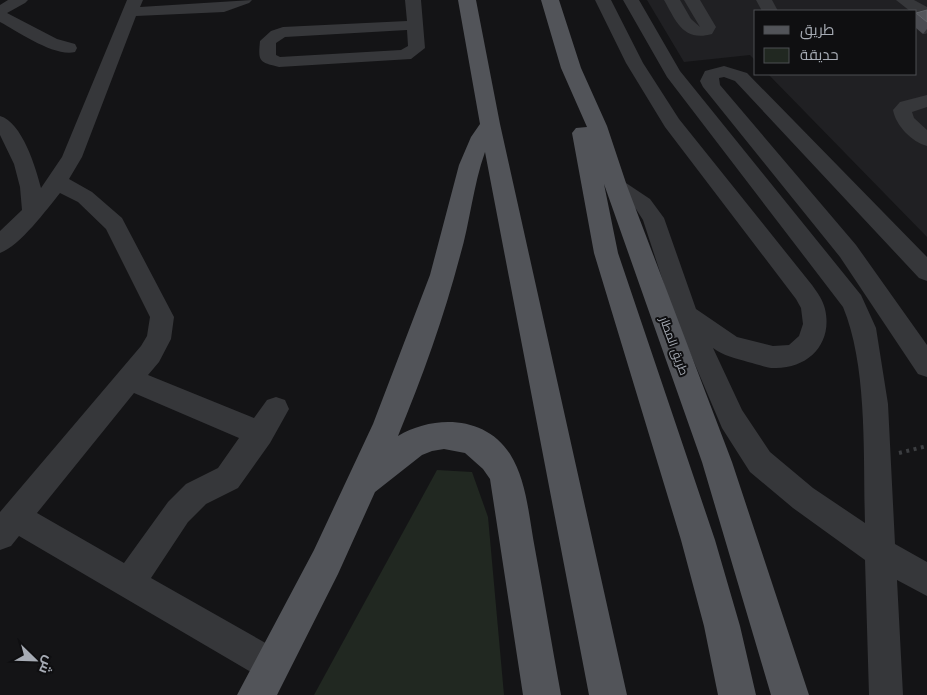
<svg xmlns="http://www.w3.org/2000/svg" width="927" height="695" font-family="Arial,Cairo,sans-serif">
	<style>
		.built { fill: #202023 }
		.green { fill: #212821 }
		.lines { fill: none; stroke-linecap: round; stroke-linejoin: round }
		.path { stroke: #3c3e41; stroke-width: 4; stroke-dasharray: 3 4.5; stroke-linecap: butt }
		.minor { fill: #36373a; fill-rule: evenodd }
		.major { fill: #525459; fill-rule: evenodd }
		.wall { fill: #4a4b51 }
		.shaded-wall { fill: #303135 }
		.building { fill: #54565b; stroke: #616369 }
		.labels { text-anchor: middle; stroke-width: 4; stroke-linejoin: round; paint-order: stroke }
		.street-label { font-size: 12px; fill: #a7acb5; stroke: #0f0f11 }
	</style>
	<rect width="100%" height="100%" fill="#141416"/>
	<path class="built" d="M647,0H927V237L768,74H916V11H756V61L750,55L684,62Z"/>
	<path class="green" d="M437,470L472,472L488,517L504,695H314Z"/>
	<g class="lines">
		<path class="path" d="M899,453L927,446"/>
		<path class="minor" d="M8,0H28L25,3L7,13L57,39L75,44L77,48L75,52C54,57 19,32 0,22V5Z
			M127,0H143L140,7L252,0L249,3L224,12L136,16L82,157L69,179L92,192L122,218L174,317L171,339L159,362L148,375L254,418L267,400L276,397L285,400L289,409L270,443L238,488L206,504L188,522L151,578L285,654L290,666L285,678L273,683L261,678L19,536L11,546L0,550V512L141,346L147,336L150,317L106,229L78,202L60,193C47,209 20,246 0,253V231L22,210L20,187L14,164L0,135V116C22,122 36,168 41,188L62,157ZM134,393L239,438L218,468L186,484L168,502L124,563L37,513Z
			M405,0H421L425,48L411,59L279,67C259,62 258,62 260,41L271,31L283,27L407,21ZM407,30L408,46L401,50L280,57L276,55V43L285,37Z
			M595,0H611L643,63L679,119L812,285C817,292 823,300 825,309C833,343 809,369 774,368C766,368 757,364 748,362C735,358 724,356 713,348L742,410L770,452L813,488L865,523C863,458 868,367 843,307L667,77L623,0H639L680,71L861,295L876,328L888,404L895,544L927,562V596L897,580L903,695H869L865,560L793,508L750,472L722,428L674,315L643,220L636,209L609,191L606,186L609,181L616,179L623,181L650,199L664,218L696,309L737,337L773,346L789,345L799,336L803,324L801,308L796,299L665,127L626,63Z
			M664,0H680L691,19L700,27L684,0H700L716,27L712,34C683,42 676,21 664,0Z
			M756,0H772L778,11H762Z
			M896,0H914L927,7V17L916,14V11H910Z
			M724,66L747,73L927,257V281L919,278L735,81L724,77L719,78L720,85L856,245L927,345V377L918,374L840,257L703,87L700,81L705,71Z
			M927,95V107L912,112L914,118L927,130V146C912,142 896,126 893,110L900,102Z"/>
		<path class="major" d="M458,0H476L500,124L627,695H589L485,152C473,186 470,222 460,256C444,317 422,378 398,436C433,415 485,415 510,454C527,481 529,518 535,549C544,598 552,646 561,695H523L490,479L483,469L465,453L444,449L432,451L422,455L375,492L338,574L277,695H237L314,550L373,424L430,275L459,165L471,137L480,124Z
			M541,0H559L581,68L607,126L627,186L732,462L809,695H771L702,462L604,184L618,253L715,540L740,626L756,695H718L704,626L681,540L594,253L572,133L576,128L587,127L561,68Z"/>
	</g>
	<path class="wall" d="M927,10V33L923,34L916,28V13Z"/>
	<path class="shaded-wall" d="M927,29V33L923,34Z"/>
	<path class="building" d="M927,10V22L916,13Z"/>
	<g class="labels">
		<g class="street-label">
			<text transform="translate(674 346) rotate(70)" y="4">طريق المطار</text>
		</g>
	</g>
	<rect x="754" y="10" width="162" height="65" fill="#0f0f11" stroke="#4c4e53"/>
	<rect x="764" y="26" width="25" height="8" fill="#525459" stroke="#4c4e53"/>
	<text x="800" y="35" font-size="15" fill="#a7acb5">طريق</text>
	<rect x="764" y="48" width="25" height="15" fill="#212821" stroke="#4c4e53"/>
	<text x="800" y="60" font-size="15" fill="#a7acb5">حديقة</text>
	<g transform="translate(35 660) rotate(113)" stroke="#0f0f11" stroke-width="4" paint-order="stroke">
	<path d="M0-4L9 19L0 12L-9 19Z" fill="#a7acb5"/>
	<text y="-8" font-size="14" font-weight="bold" text-anchor="middle" fill="#a7acb5">ش</text>
	</g>
</svg>
